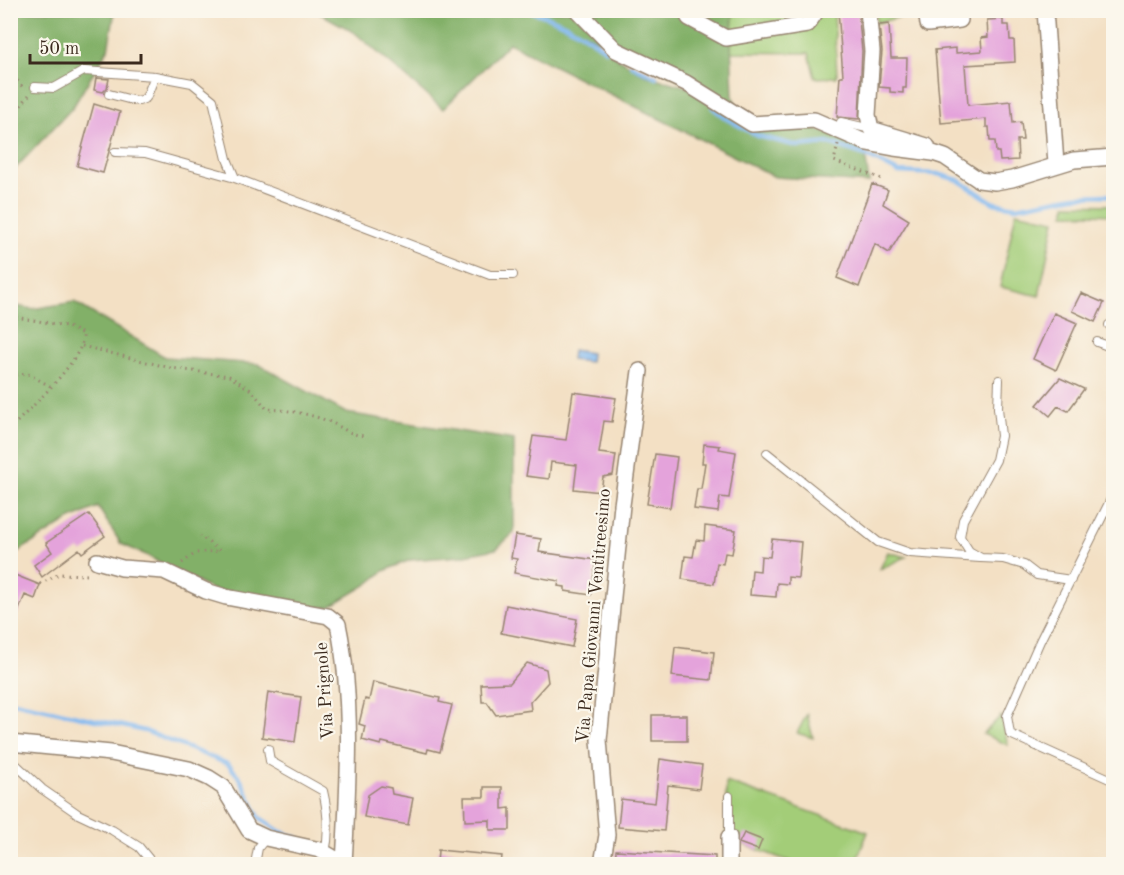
<svg xmlns="http://www.w3.org/2000/svg" width="1124" height="875" font-family="'Old Standard TT',serif">
	<style>
		.green { fill: #a3cd78; stroke: #6f7c4b; stroke-width: 1.5 }
		.forest { fill: #82b068; stroke: #5e6d43; stroke-width: 1.5 }
		.water { fill: #80b7ef; stroke: #5e7086; stroke-width: 1.5 }
		.lines { fill: none; stroke-linecap: round; stroke-linejoin: round }
		.stream { stroke: #80b7ef; stroke-width: 4.5 }
		.building { fill: #e4a3db }
		.lane-casing { stroke: #978571; stroke-width: 10 }
		.street-casing { stroke: #978571; stroke-width: 18 }
		.path { stroke: #978571; stroke-width: 3; stroke-dasharray: 1.5 4.5; stroke-linecap: butt }
		.lane { stroke: #fff; stroke-width: 8 }
		.street { stroke: #fff; stroke-width: 15 }
		.labels { text-anchor: middle; stroke-width: 4.5; stroke-linejoin: round; paint-order: stroke }
		.street-label { font-size: 18px; fill: #3b2a1e; stroke: #fbf7ec }
	</style>
	<rect width="100%" height="100%" fill="#fbf7ec"/>
	<filter id="ink" filterUnits="userSpaceOnUse"><feTurbulence type="fractalNoise" baseFrequency=".0167" numOctaves="2"/><feDisplacementMap in="SourceGraphic" scale="12" xChannelSelector="R" yChannelSelector="G"/><feConvolveMatrix kernelMatrix="1 2 1 2 8 2 1 2 1" color-interpolation-filters="sRGB"/></filter>
	<filter id="wash" filterUnits="userSpaceOnUse"><feTurbulence type="fractalNoise" baseFrequency=".008" numOctaves="4" result="noise"/><feDisplacementMap in="SourceGraphic" scale="24" xChannelSelector="R" yChannelSelector="G"/><feGaussianBlur stdDeviation="1.35" result="paint"/><feColorMatrix in="noise" values="0 0 0 0 0 0 0 0 0 0 0 0 0 0 0 0 0 1.4 0 .05"/><feComposite in="paint" operator="in"/></filter>
	<g filter="url(#wash)">
		<rect width="100%" height="100%" fill="#f3e0c4"/>
		<path class="green" d="M733,11H812L803,22L732,33Z
			M821,11H834L837,77L815,78L809,53L730,52L731,41L801,29Z
			M876,11H922V12L876,23Z
			M1066,204L1113,205V215L1065,213Z
			M1016,212L1055,220L1039,296L1000,287Z
			M888,552L906,557L880,569Z
			M807,714L813,738L797,733Z
			M1001,716L1008,745L983,734Z
			M726,782L868,832L855,864H797L739,843L726,835Z"/>
		<path class="forest" d="M11,11H115L108,49L73,107L11,173Z
			M316,11H572L607,44L584,33L619,59L648,76L687,87L749,128C767,134 782,128 800,128C823,127 845,141 865,152L869,183L775,177L509,43L443,109L354,32Z
			M580,11H681L731,41L733,97L738,109L617,49Z
			M691,11H733L732,33Z
			M74,302L165,357L258,364L346,413L514,440V533L496,549L460,556L410,560L384,571L368,584L329,607L309,608L213,590L180,574L146,555L121,544L98,507L69,520L11,556V305L32,309Z"/>
		<path class="water" d="M572,350L591,353L590,362L571,360Z"/>
		<g class="lines">
			<path class="stream" d="M526,10C557,18 581,31 606,50
				M631,65L656,77
				M713,108L727,119L758,136L798,146L830,143L865,155L898,172L938,174L958,180L994,203L1016,207L1075,196L1107,195L1114,197
				M10,701L145,731L228,764L240,778L259,817L279,831L297,838"/>
		</g>
		<g id="blocks">
			<path class="building" d="M838,10H858L862,51L859,119L837,117L840,76H843Z
				M1003,19V25H1009L1010,40H1014L1015,62L965,65L968,105L1011,101L1013,123L1021,122L1023,140H1017L1018,160L1000,161L999,152H996L995,141H990L989,127H986V119L941,123L935,50L956,48V53L982,51L981,38L988,37L987,20Z
				M889,24L891,58H907L906,88H903V93L890,92V88L879,87L882,51L879,25Z
				M96,78L109,79L107,88L103,92L94,90Z
				M94,104L120,112L103,173L77,166Z
				M872,184L888,190L883,204L909,220L889,253L875,244L859,287L837,278Z
				M1081,293L1104,303L1095,322L1072,311Z
				M1054,313L1077,323L1056,370L1033,359Z
				M1060,378L1084,389L1068,411L1058,406L1050,416L1037,405Z
				M573,392L616,398L612,422L604,421L599,453L616,455L613,475L603,477L601,492L574,489L577,465L551,462L549,479L526,476L533,436L566,440Z
				M704,444L720,446L719,449L736,452L729,498L720,497L718,512L694,509L697,489H701L705,463H702Z
				M655,454L677,457L670,508L647,504Z
				M89,514L105,536L82,553L79,549L42,577L34,565L52,552L46,543Z
				M705,526L736,530L732,554L725,553L723,564L717,563L714,584L682,579L685,556L693,557L696,540L704,541Z
				M515,535L541,539L539,552L596,560L591,595L565,591V587L558,586L559,581L514,573L517,559L511,558Z
				M772,539L801,542L798,578L788,577V584L777,583L776,597L750,595L752,570L760,571L761,556L770,557Z
				M10,573L40,585L35,599L25,595L11,629Z
				M506,605L577,619L572,647L501,633Z
				M675,647L714,652L711,680L672,676Z
				M527,663L546,669L548,682L530,702L531,710L496,715L487,702H482L481,684L510,683Z
				M373,682L440,698L439,702L452,705L440,752L428,749L427,753L382,742L381,745L362,740L365,726L359,724L365,699L369,700Z
				M268,692L301,697L295,742L262,737Z
				M652,715H687V741H652Z
				M660,759L702,765L699,789L668,785L664,831L618,827L621,799L655,803Z
				M381,786L391,788L392,794L413,798L408,825L364,817L368,795Z
				M484,787H502V809L510,808V830H490V820L465,821L464,797H484Z
				M744,833L762,840L758,850L739,843Z
				M438,850L502,856L501,864H437Z
				M616,850L715,856V864H615Z"/>
		</g>
	</g>
	<g filter="url(#ink)">
		<use href="#blocks" fill-opacity="0" stroke="#978571" stroke-width="1.5"/>
		<g class="lines">
			<g class="lane-casing">
				<path id="lane" d="M35,87L54,88L84,71L155,76L192,83L213,100L227,159L235,178
					M109,94L132,100L139,101L146,98L155,76
					M841,122L871,129
					M115,152L145,153L235,178L490,275H513
					M1109,325L1114,326
					M1097,342L1108,346L1114,343
					M999,380L998,408L1001,436L996,460L963,520L960,537L969,551L981,558L1003,559L1024,565L1037,575L1071,580
					M767,453L878,542L910,553L980,558
					M1114,493L1040,641L1007,716L1010,734L1114,781
					M268,749L270,761L323,791C328,812 330,832 325,853
					M10,759L42,789L78,814L112,830L139,847L153,864
					M729,796V837
					M255,864L258,848L266,838"/>
			</g>
			<g class="street-casing">
				<path id="street" d="M577,10L616,50L686,83L752,124L814,120L867,143L894,148L933,153L945,157L979,180L995,182L1012,179L1074,160L1114,157
					M685,10L689,18L726,38L807,25L817,10
					M868,10L872,51L868,115L871,129L927,146
					M936,10L927,17L928,24L960,20
					M1045,10L1056,164
					M97,561L122,568L164,571L206,591L226,597L328,616L338,624C354,700 348,787 344,864
					M10,743L111,753L189,769L209,778L223,787L249,830L266,838L320,850L344,864
					M729,837V864
					M602,864L607,835L599,740L622,505L640,371"/>
			</g>
			<path class="path" d="M10,71L24,89
				M10,120L29,95
				M838,144L834,161L882,179
				M10,316L66,326L83,334C86,358 28,410 10,429
				M82,346L171,368L229,376L251,390L267,409C287,410 306,413 325,420C340,425 348,435 365,436
				M10,374H28L50,386
				M182,563L196,553L220,551L200,536
				M40,584L59,574L90,575"/>
			<use href="#lane" class="lane"/>
			<use href="#street" class="street"/>
		</g>
	</g>
	<g class="labels">
		<g class="street-label">
			<text transform="translate(593 616) rotate(-85)" y="6">Via Papa Giovanni Ventitreesimo</text>
			<text transform="translate(324 691) rotate(-94)" y="6">Via Prignole</text>
		</g>
	</g>
	<rect width="1124" height="875" fill="none" stroke="#fbf7ec" stroke-width="36"/>
	<path d="M30 54v9h111v-9" fill="none" stroke="#3b2a1e" stroke-width="3"/>
	<text x="39" y="54" font-size="18" fill="#3b2a1e" stroke="#fbf7ec" stroke-width="4.5" paint-order="stroke">50 m</text>
</svg>
